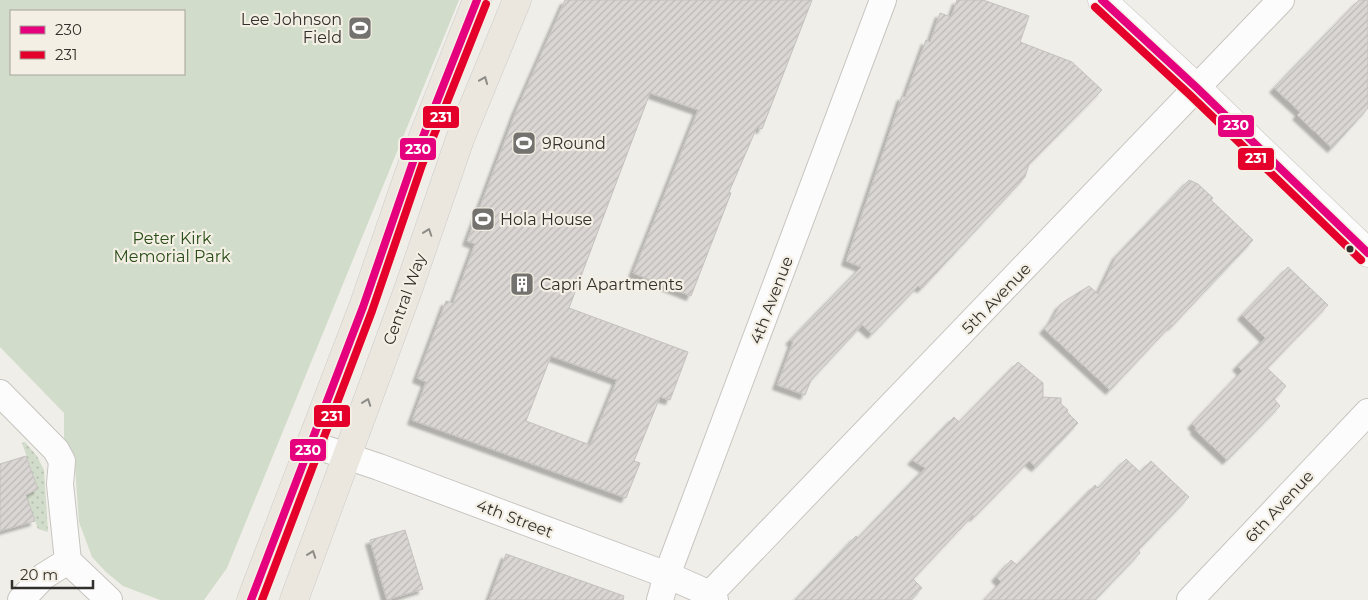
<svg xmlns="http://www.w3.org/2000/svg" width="1368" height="600" font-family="Montserrat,sans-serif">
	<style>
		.park { fill: #d1dcca; fill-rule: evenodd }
		.garden { fill: url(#garden-dots) }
		.building { fill: url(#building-hatch); stroke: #c4c1be; fill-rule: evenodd; filter: url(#shadow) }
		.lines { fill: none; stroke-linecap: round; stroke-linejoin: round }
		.street-casing { stroke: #c7c5c1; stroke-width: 28 }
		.secondary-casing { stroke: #c7c5c1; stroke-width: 29 }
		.primary-casing { stroke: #cccbc9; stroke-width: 29 }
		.street { stroke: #fdfcfc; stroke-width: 26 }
		.secondary { stroke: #fdfcfc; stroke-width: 28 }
		.primary { stroke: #ebe7df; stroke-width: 28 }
		.bus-1-casing { stroke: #f4efe4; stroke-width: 11 }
		.bus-2-casing { stroke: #f4efe4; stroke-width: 11 }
		.bus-1 { stroke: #e5007d; stroke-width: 8 }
		.bus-2 { stroke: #e4002b; stroke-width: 8 }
		.oneway { stroke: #8e8c86 }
		.bus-dot { fill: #32302c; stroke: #f4efe4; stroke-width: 2 }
		.labels { text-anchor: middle; stroke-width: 4.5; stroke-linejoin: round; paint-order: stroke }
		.poi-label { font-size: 16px; fill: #32302c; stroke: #f4efe4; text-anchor: start }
		.park-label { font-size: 16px; fill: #284d18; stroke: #f4efe4 }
		.street-label { font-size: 16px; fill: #32302c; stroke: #f4efe4 }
		.line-badge { stroke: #f4efe4; stroke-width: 2 }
		.badge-label { font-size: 14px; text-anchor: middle; font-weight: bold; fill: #fff }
	</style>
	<defs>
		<pattern id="garden-dots" width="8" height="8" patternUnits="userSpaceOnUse" patternTransform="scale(1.25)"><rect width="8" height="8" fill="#d1dcca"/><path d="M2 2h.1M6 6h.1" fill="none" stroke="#b4bdae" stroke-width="1.8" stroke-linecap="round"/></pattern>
		<pattern id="building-hatch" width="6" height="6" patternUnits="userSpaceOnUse" patternTransform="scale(1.25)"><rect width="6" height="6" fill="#d9d6d3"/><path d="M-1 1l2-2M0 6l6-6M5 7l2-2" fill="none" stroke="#bbb8b5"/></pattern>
		<filter id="shadow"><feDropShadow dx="-4.5" dy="4.5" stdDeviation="1" flood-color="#0004"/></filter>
	</defs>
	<rect width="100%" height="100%" fill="#f0eee8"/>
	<path class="park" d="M0,0H459L227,568L204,600H160L123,586L106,572L92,557L79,522L75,467L64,438V413L0,347ZM11,11H184V74H11Z"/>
	<path class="garden" d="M25,442L37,456L44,470L48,532L38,529L26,495L38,489L22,443Z"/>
	<path class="building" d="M565,0H812L762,129L757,127L729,192L731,193L691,296L633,273L698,110L650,93L569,308L688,352L670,400L660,397L634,461L640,463L626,498L412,420L426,382L417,378L446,301L453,303L475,244L467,241L516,111ZM551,356L617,380L590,445L526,421Z
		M957,0H983L1029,16L1020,42L1072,62L1102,90L1029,164L1025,177L922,288L918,286L872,334L862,325L811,380L805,395L777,385L793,342L790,340L861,267L846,261L902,96L905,97L926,40L930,42L940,13L951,17Z
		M1359,0H1368V108L1332,148L1297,115L1300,112L1274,88Z
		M1189,180L1198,184L1213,198L1211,200L1253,240L1172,326L1171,325L1110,390L1044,329L1052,320L1060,305L1065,301L1089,286L1098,294L1117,255Z
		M1288,267L1328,305L1267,368L1286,386L1274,399L1280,406L1227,460L1195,430L1196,428L1192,424L1242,371L1237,366L1265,338L1242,315Z
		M1018,362L1043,383V397L1061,398V404L1068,410L1067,412L1078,423L1036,467L1029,461L974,517L973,515L913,579L922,588L911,600H795L856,536L858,538L925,468L912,460L954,417L959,422Z
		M26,456L38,489L26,495L35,521L0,531V464Z
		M1126,459L1140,472L1151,461L1189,497L1138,550L1140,553L1095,600H984L1001,582L996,577L1011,560L1017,565L1095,485L1098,488Z
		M405,530L423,589L387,600L370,540Z
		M506,554L624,596L623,600H489Z"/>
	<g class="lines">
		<g class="street-casing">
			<path id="street" d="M0,393L56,450L62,461L60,484L68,561
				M311,444L379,467L667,575L710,594L715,600
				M68,561L109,600
				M710,594L1281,0
				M21,600L44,576L68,561
				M660,600L667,575L883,0
				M1190,600L1368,412"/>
		</g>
		<g class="secondary-casing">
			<path id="secondary" d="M1102,0L1197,88L1368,253"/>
		</g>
		<g class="primary-casing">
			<path id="primary" d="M251,600L363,307L413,162L477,0
				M294,600L408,290L460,139L517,0"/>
		</g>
		<use href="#street" class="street"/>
		<use href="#secondary" class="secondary"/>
		<use href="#primary" class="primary"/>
		<g class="bus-1-casing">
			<path id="bus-1" d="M1102,0L1197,88L1368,253
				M251,600L363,307L413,162L477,0"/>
		</g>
		<g class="bus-2-casing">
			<path id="bus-2" d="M1095,7L1190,95L1361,260
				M262,600L372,311L422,165L486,4"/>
		</g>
		<use href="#bus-1" class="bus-1"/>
		<use href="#bus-2" class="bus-2"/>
	</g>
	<defs><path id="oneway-chevron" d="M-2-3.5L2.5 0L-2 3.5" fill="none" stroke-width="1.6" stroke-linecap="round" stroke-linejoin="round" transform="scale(1.25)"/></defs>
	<g class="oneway">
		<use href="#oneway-chevron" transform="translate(484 80) rotate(-68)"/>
		<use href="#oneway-chevron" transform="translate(428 232) rotate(-71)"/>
		<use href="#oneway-chevron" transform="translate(367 402) rotate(-70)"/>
		<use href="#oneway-chevron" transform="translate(312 554) rotate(-70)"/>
	</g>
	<defs>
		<g id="stadium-square" transform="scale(1.25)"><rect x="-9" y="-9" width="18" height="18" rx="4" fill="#74726e" stroke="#f4efe4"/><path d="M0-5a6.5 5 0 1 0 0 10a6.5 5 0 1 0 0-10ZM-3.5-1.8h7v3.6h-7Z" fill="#fff"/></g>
		<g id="building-square" transform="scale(1.25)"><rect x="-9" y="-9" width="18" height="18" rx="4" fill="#74726e" stroke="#f4efe4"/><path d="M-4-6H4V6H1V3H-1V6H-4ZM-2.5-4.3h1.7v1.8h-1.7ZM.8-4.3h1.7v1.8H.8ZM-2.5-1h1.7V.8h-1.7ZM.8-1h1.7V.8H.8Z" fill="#fff"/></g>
	</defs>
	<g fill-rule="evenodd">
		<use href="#stadium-square" x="360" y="28"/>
		<use href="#stadium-square" x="524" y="143"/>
		<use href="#stadium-square" x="483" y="219"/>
		<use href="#building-square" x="522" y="284"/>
	</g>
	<circle class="bus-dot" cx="1350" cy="249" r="4.5"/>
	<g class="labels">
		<g class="poi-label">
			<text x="342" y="25" text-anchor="end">Lee Johnson<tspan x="342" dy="18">Field</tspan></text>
			<text x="542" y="149">9Round</text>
			<text x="500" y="225">Hola House</text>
			<text x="540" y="290">Capri Apartments</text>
		</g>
		<g class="park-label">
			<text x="172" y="244">Peter Kirk<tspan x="172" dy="18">Memorial Park</tspan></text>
		</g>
		<g class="street-label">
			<text transform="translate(996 298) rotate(-46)" y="6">5th Avenue</text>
			<text transform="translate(404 299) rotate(-70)" y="6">Central Way</text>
			<text transform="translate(771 300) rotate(-69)" y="6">4th Avenue</text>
			<text transform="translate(1279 506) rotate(-47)" y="6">6th Avenue</text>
			<text transform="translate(515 518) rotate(21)" y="6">4th Street</text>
		</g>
	</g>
	<g class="line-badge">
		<rect x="422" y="105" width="38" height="24" rx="5" fill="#e4002b"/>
		<rect x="1217" y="114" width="38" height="24" rx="5" fill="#e5007d"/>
		<rect x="399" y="137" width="38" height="24" rx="5" fill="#e5007d"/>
		<rect x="1237" y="147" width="38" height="24" rx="5" fill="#e4002b"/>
		<rect x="313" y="404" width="38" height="24" rx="5" fill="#e4002b"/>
		<rect x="289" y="438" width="38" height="24" rx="5" fill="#e5007d"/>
	</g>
	<g class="badge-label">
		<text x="441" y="122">231</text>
		<text x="1236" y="130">230</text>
		<text x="418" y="154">230</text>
		<text x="1256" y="163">231</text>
		<text x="332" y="421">231</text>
		<text x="308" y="455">230</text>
	</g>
	<rect x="10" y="10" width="175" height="65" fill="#f4efe4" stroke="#a6a39a"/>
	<rect x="20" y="26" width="25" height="8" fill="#e5007d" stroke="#a6a39a"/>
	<text x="55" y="35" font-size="15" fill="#32302c">230</text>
	<rect x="20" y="51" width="25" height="8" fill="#e4002b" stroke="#a6a39a"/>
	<text x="55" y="60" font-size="15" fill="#32302c">231</text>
	<path d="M12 580v8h81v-8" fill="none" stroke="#32302c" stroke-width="2.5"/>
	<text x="20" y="580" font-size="15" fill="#32302c" stroke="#f4efe4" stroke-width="4" paint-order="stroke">20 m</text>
</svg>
